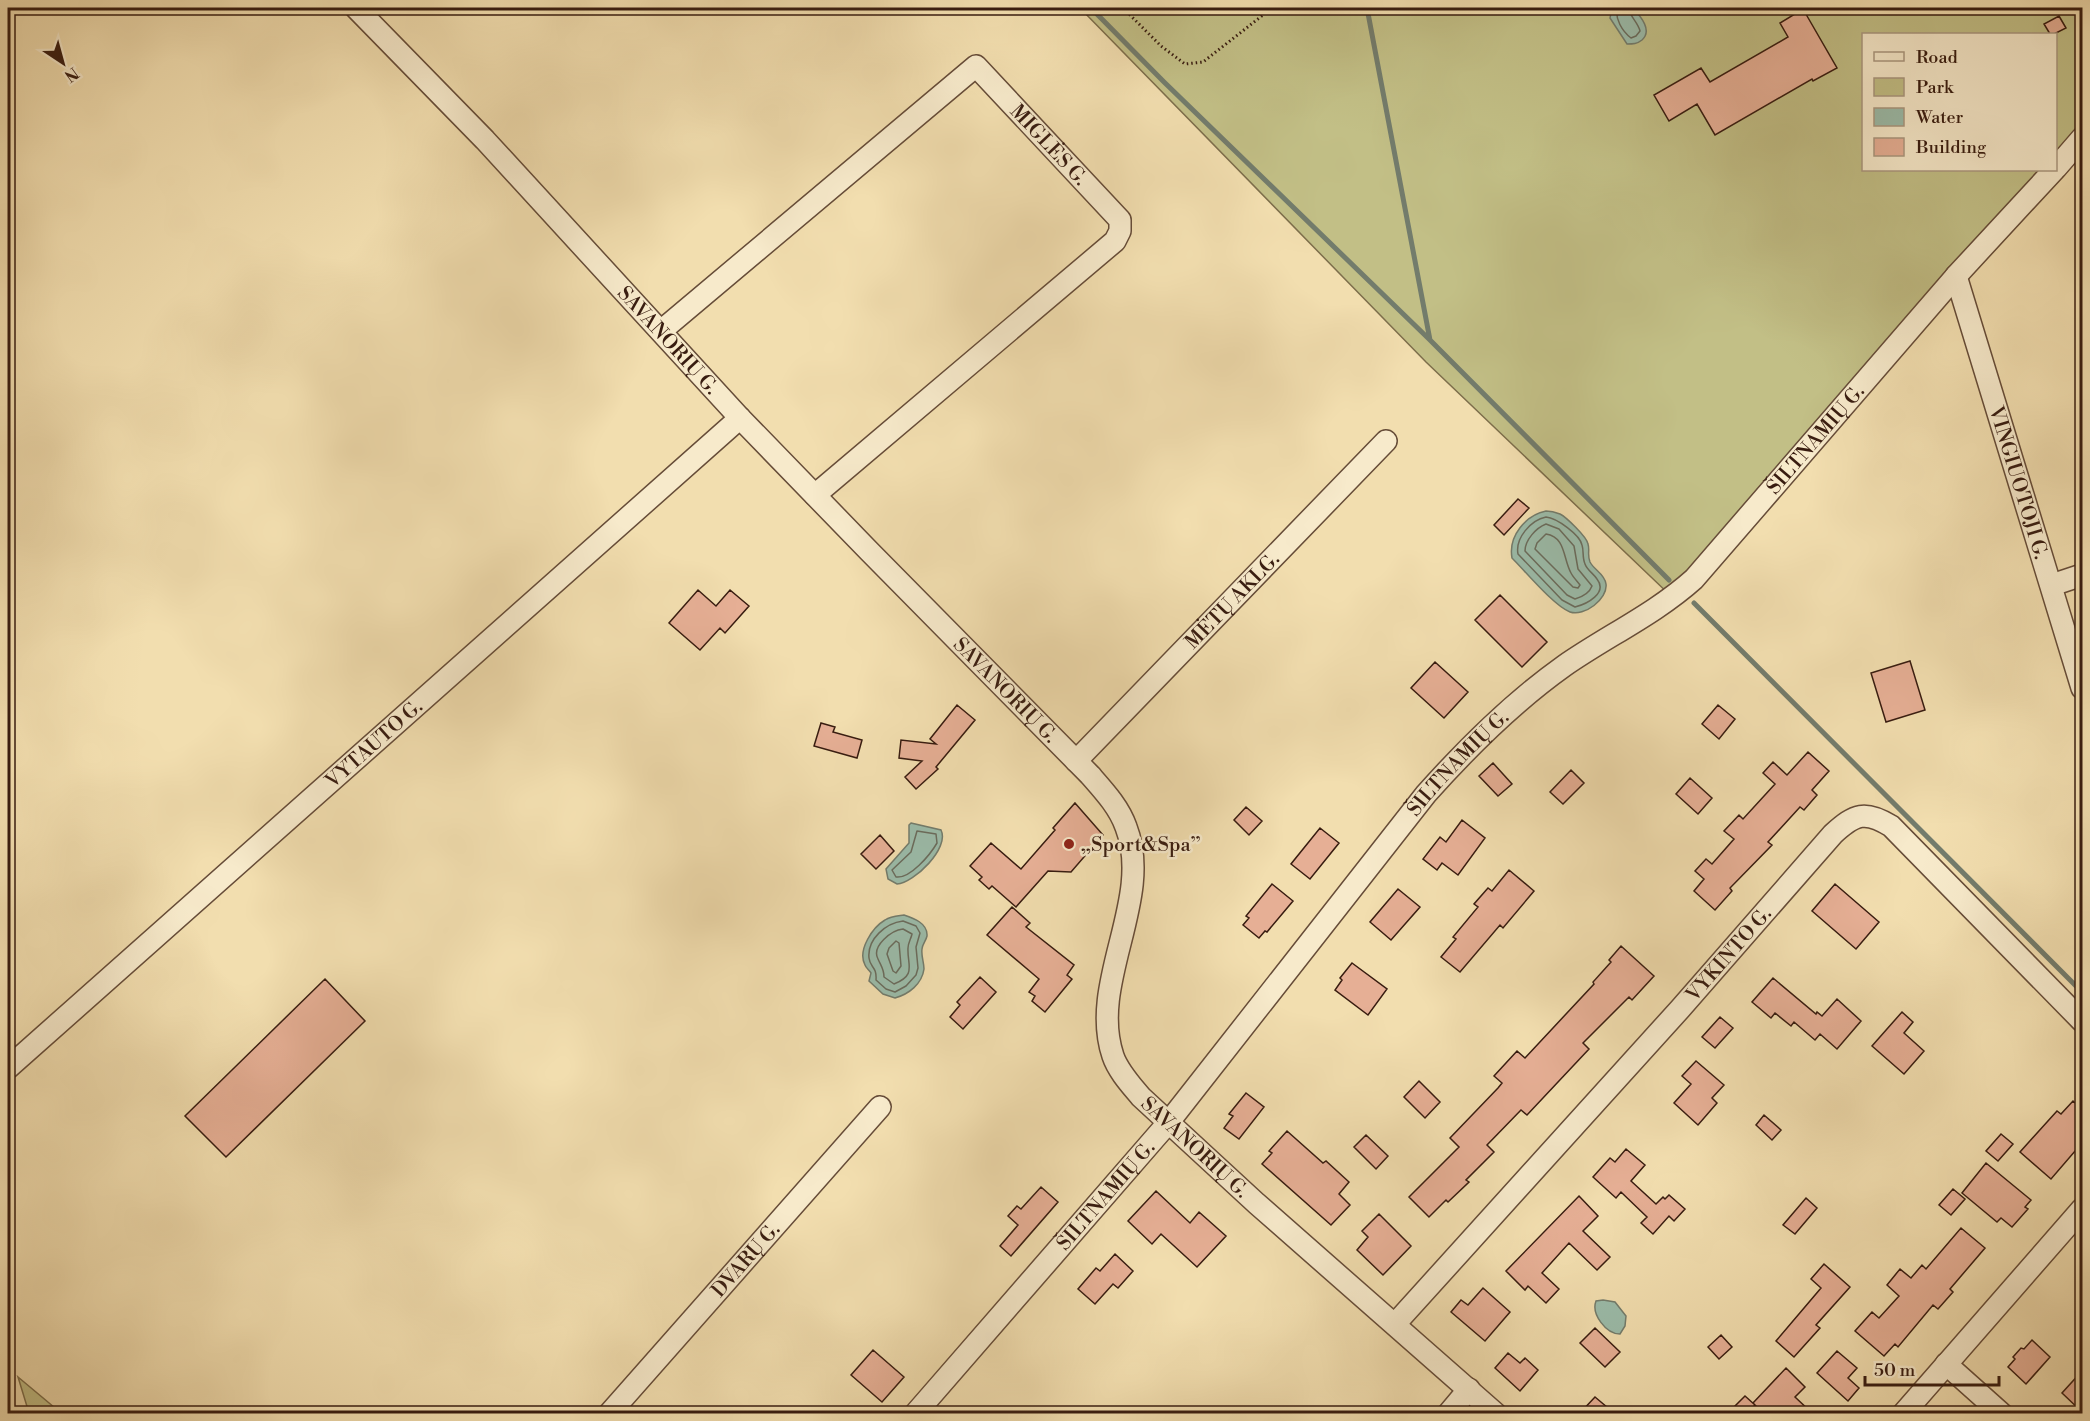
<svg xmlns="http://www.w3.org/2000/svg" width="2090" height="1421" font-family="'Libre Bodoni',serif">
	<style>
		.green { fill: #c2bf86; stroke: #7d6e4b; stroke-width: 1.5 }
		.water { fill: #9bbcaa; stroke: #737c6c; stroke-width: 1.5 }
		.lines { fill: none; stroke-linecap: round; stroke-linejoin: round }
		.shore { stroke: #6a6c5d; stroke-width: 1.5 }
		.stream { stroke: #737c6c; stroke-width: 5 }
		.building { fill: #e6af95; stroke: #381c10; stroke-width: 1.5 }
		.minor-casing { stroke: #664c38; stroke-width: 24 }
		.path { stroke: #381c10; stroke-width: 3; stroke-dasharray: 1.5 3; stroke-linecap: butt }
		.minor { stroke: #f7eacb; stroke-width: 21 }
		.poi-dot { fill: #8f2418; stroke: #f7eacb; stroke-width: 2 }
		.labels { text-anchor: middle; stroke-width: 5; stroke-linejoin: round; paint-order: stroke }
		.street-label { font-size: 20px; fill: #381c10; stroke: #f7eacb }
		.poi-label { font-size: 20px; fill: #381c10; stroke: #f7eacb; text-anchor: start }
	</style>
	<rect width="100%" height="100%" fill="#f2deaf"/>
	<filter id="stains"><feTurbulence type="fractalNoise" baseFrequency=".00333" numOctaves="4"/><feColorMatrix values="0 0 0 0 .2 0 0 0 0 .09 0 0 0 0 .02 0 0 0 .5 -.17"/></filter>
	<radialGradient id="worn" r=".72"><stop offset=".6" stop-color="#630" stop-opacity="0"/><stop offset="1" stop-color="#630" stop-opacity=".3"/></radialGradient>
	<path class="green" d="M1080,8H2082V138L2056,168V34H1864V170H2054L1673,598L1426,362Z
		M18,1377L61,1413H29Z"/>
	<path class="water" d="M1612,8H1633C1640,16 1653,30 1642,40C1637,44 1633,44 1627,44L1610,18Z
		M1546,511C1550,511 1555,512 1560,514C1566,517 1587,537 1588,544C1590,550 1587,555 1590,562C1594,570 1605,574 1606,584C1608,599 1584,617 1570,612C1554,606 1525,571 1512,558C1508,536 1526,515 1546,511Z
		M911,823L941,830C950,848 914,883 897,884L888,879L886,869L909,843V825Z
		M904,915C913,918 928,923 927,936C926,941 922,945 922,949C921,956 924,962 924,969C922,984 909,994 895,998L883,994L869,981L871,973C869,970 866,968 865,965C857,950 873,927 885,920C891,916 897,916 904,915Z
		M1603,1300L1615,1302L1626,1316L1625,1326L1620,1334C1606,1334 1591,1314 1596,1301Z"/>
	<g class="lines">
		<path class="shore" d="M1617,8C1615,19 1622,31 1631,38L1636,36L1640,31C1638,22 1629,16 1629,8
			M1546,517C1557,518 1580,535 1582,545C1584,551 1582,557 1585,564C1587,570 1593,573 1597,579C1608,593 1587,604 1575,607L1562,600L1518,554C1515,538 1531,520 1546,517Z
			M1546,524L1559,529L1574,546L1578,569L1592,586C1589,594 1582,597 1575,599L1567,595L1525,551C1525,540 1536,528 1546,524Z
			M1546,534C1566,537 1563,559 1571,573C1573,577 1577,581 1580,585L1578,588L1573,587L1535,549L1537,543Z
			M917,831L936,834L937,843C930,855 910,879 896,877L892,870L911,852Z
			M903,921L916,926L920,933L916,947L918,968L916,975L906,986L895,992L886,989L876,980C877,966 870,968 869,958C867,939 886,923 903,921Z
			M903,929L912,934C911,939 908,943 908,948C907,965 917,975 894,984L884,977C884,969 881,966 878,959C871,946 892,930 903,929Z
			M896,941L899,943L901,966L896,973L893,971L887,954L889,948Z"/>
		<path class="stream" d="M1091,8L1164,82L1430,340
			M1367,8L1430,340L1669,580
			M1694,603L2082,992"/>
	</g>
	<path class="building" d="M1803,9L1837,68L1813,81L1812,79L1715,135L1697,104L1669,121L1654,95L1701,68L1710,82L1788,37L1780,23Z
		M2059,16L2066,28L2054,34H2050L2044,24Z
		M1518,499L1529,508L1504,535L1494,525Z
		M698,590L716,606L730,590L749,606L725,633L720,628L700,650L669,623Z
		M1500,595L1547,642L1522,667L1475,620Z
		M1910,661L1925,710L1886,722L1871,673Z
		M1435,662L1468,692L1444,718L1411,688Z
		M957,705L975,720L936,767L938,769L916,789L905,777L922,761L899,758L901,740L936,744L930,739Z
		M1718,705L1735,719L1719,739L1702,724Z
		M821,723L835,727L833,732L862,740L857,758L814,746Z
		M1808,752L1829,771L1812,790L1817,795L1804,810L1800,807L1768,842L1772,845L1730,888L1732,891L1715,910L1694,891L1704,879L1695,871L1706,859L1712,864L1734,839L1724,831L1739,815L1743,819L1775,784L1763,773L1773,762L1787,775Z
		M1493,763L1512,784L1498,796L1479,776Z
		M1571,770L1584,783L1563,804L1550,792Z
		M1690,778L1712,798L1698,814L1676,794Z
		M1075,803L1103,835L1071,872L1048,871L1016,907L992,886L989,889L979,880L982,877L970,866L991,843L1021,869L1055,830L1053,828Z
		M1246,807L1262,821L1249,835L1234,820Z
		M1462,820L1485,838L1458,875L1442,863L1437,870L1423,859L1440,837L1446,842Z
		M1320,828L1339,843L1310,879L1291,864Z
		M880,835L894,851L876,869L861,854Z
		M1509,870L1534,891L1503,928L1500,925L1460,972L1441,957L1456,939L1453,937L1478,907L1474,904L1488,888L1492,891Z
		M1272,884L1293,901L1267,932L1265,931L1259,938L1243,925L1249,918L1246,916Z
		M1835,884L1879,922L1856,949L1812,911Z
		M1398,889L1420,907L1391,940L1370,922Z
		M1012,907L1030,923L1026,927L1074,965L1067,975L1072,979L1045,1012L1032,1001L1035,996L1029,992L1039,979L987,935Z
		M1621,946L1654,976L1632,1000L1629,997L1583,1043L1589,1049L1527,1115L1521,1110L1487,1145L1494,1152L1466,1180L1469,1182L1448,1202L1446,1200L1429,1217L1409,1197L1459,1147L1450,1138L1498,1088L1502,1083L1494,1076L1517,1051L1525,1058L1594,984L1593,982L1611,962L1609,960Z
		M1352,963L1387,989L1368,1015L1335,990L1342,980L1340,978Z
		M980,977L996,992L963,1029L950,1017L960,1005L957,1002Z
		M1773,978L1816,1014L1817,1012L1822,1016L1837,999L1861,1021L1837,1049L1820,1034L1815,1040L1794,1022L1791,1026L1775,1013L1771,1018L1752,1002Z
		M325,979L365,1021L226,1157L185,1116Z
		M1902,1012L1913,1022L1904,1033L1924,1051L1904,1074L1872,1046Z
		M1720,1017L1733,1028L1715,1048L1702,1037Z
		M1696,1061L1724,1085L1712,1098L1717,1103L1698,1125L1674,1103L1691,1084L1682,1076Z
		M1419,1081L1440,1102L1425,1118L1404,1097Z
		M1246,1093L1264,1107L1239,1139L1224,1128L1233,1116L1229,1114Z
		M2073,1101L2082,1109V1143L2051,1179L2020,1152L2057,1111L2061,1114Z
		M1764,1115L1781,1130L1772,1140L1756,1125Z
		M1287,1131L1323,1163L1326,1161L1349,1182L1339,1194L1350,1205L1331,1225L1262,1164L1272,1153L1269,1151Z
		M2001,1134L2013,1144L1998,1161L1986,1151Z
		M1366,1135L1388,1156L1376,1169L1354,1147Z
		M1626,1149L1645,1165L1631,1181L1656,1204L1663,1197L1665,1199L1669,1195L1685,1209L1674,1221L1669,1216L1653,1234L1641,1223L1647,1217L1621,1192L1616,1198L1593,1177L1610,1158L1615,1162Z
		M1986,1163L2031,1200L2025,1207L2028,1209L2012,1227L2001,1218L1997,1222L1962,1193Z
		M1041,1187L1058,1202L1011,1256L1000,1246L1018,1225L1008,1216L1017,1206L1021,1209Z
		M1953,1189L1965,1199L1951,1215L1939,1205Z
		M1156,1191L1190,1223L1199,1212L1226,1236L1197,1267L1161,1234L1152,1244L1128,1221Z
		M1579,1196L1598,1216L1583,1231L1610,1257L1597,1270L1569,1243L1542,1273L1559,1289L1546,1303L1528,1286L1525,1290L1506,1271Z
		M1806,1198L1817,1208L1795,1234L1783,1225Z
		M1379,1214L1411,1246L1383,1275L1357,1250L1368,1237L1362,1231Z
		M1961,1228L1985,1248L1950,1289L1953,1292L1938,1309L1933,1305L1898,1347L1895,1344L1884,1356L1855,1331L1872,1312L1879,1318L1899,1296L1887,1285L1900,1269L1911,1278L1922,1265L1926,1269Z
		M1115,1254L1133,1271L1118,1288L1113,1284L1095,1304L1078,1289L1096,1268L1100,1271Z
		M1824,1264L1850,1287L1816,1325L1820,1328L1794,1357L1776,1341L1821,1288L1811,1279Z
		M1483,1288L1510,1312L1485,1341L1451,1312L1461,1300L1468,1305Z
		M1595,1328L1620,1352L1605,1367L1580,1343Z
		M1721,1335L1732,1347L1719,1359L1708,1347Z
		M2032,1340L2050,1357L2026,1384L2008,1367L2015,1359L2013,1357L2021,1348L2024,1349Z
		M873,1350L904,1377L882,1402L851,1375Z
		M1837,1351L1857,1368L1848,1378L1859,1388L1848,1401L1817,1373Z
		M1508,1353L1520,1363L1525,1358L1538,1370L1520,1391L1495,1368Z
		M1786,1368L1805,1387L1795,1397L1812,1413H1781L1775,1408L1769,1413H1763L1753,1403Z
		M2082,1371V1412L2062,1393Z
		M1745,1396L1755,1405L1747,1413H1743L1735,1406Z
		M1595,1397L1614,1413H1580Z"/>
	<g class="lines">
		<g class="minor-casing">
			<g id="minor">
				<path id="s1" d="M356,8L485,140L740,418L869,551L1090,775C1104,791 1119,807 1126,827C1154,900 1088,982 1113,1056C1118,1071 1131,1085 1141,1097L1256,1203L1496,1414"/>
				<path d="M2056,168L2082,138"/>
				<path id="s2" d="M1956,276L2082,688"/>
				<path id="s3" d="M661,331L976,66L1120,220V231L1115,241L815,495"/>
				<path d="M2052,585L2082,575"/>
				<path id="s4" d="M1076,761L1386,441"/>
				<path id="s5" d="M8,1068L740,418"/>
				<path id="s6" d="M1395,1324L1680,1009L1833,834C1855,814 1865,810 1891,826L2082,1021"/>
				<path d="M1946,1364L2002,1414"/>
				<path id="s7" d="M609,1414L880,1107"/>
				<path id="s8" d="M915,1414L1168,1123L1426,794C1468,747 1512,703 1564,666C1607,636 1655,614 1694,579L1956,276L2054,170"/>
				<path d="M1448,1414L1469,1389"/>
				<path d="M1903,1414L2082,1209"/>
			</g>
		</g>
		<path class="path" d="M1123,8L1161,46L1185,64L1203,62L1272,8"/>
		<use href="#minor" class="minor"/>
	</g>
	<circle class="poi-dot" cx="1069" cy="844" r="6"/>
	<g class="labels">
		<g class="street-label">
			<text dy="7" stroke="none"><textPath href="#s3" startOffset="519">MIGLĖS G.</textPath></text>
			<text dy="7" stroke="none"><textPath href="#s1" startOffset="456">SAVANORIŲ G.</textPath></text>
			<text dy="7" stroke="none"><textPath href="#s8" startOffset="1334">ŠILTNAMIŲ G.</textPath></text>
			<text dy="7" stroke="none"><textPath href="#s2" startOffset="216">VINGIUOTOJI G.</textPath></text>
			<text dy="7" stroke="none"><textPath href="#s4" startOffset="224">MĖTŲ AKLG.</textPath></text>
			<text dy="7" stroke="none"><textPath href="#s1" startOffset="942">SAVANORIŲ G.</textPath></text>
			<text dy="7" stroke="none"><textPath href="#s5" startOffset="489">VYTAUTO G.</textPath></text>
			<text dy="7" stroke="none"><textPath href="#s8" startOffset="848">ŠILTNAMIŲ G.</textPath></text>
			<text dy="7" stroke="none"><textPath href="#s6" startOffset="498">VYKINTO G.</textPath></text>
			<text dy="7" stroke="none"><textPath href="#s1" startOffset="1482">SAVANORIŲ G.</textPath></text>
			<text dy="7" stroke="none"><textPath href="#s8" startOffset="290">ŠILTNAMIŲ G.</textPath></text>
			<text dy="7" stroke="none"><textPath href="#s7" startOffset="206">DVARŲ G.</textPath></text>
		</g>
		<g class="poi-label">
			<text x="1081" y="851">„Sport&amp;Spa”</text>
		</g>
	</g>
	<rect width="2090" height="1421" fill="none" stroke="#f2deaf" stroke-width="30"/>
	<rect x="9" y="9" width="2072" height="1403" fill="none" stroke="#381c10" stroke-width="3"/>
	<rect x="15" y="15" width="2060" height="1391" fill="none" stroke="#381c10" stroke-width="1.5"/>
	<rect x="1862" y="33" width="195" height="138" fill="#f7eacb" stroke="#ab9880" stroke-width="1.5"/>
	<rect x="1874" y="52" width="30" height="9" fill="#f7eacb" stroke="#ab9880" stroke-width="1.5"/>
	<text x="1916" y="63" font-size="18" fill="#381c10">Road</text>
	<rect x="1874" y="78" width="30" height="18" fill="#c2bf86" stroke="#ab9880" stroke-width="1.5"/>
	<text x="1916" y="93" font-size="18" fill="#381c10">Park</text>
	<rect x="1874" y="108" width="30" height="18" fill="#9bbcaa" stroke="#ab9880" stroke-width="1.5"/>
	<text x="1916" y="123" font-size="18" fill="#381c10">Water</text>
	<rect x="1874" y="138" width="30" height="18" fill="#e6af95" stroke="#ab9880" stroke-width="1.5"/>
	<text x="1916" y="153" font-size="18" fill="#381c10">Building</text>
	<g transform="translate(63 63) rotate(144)" stroke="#f7eacb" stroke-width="4.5" paint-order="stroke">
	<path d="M0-4.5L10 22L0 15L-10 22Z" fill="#381c10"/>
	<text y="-9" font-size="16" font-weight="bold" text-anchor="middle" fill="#381c10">N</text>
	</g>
	<path d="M1865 1376v9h134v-9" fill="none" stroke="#381c10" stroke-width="3"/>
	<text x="1874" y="1376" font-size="18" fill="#381c10" stroke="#f7eacb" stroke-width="4.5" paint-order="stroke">50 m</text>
	<rect width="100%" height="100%" filter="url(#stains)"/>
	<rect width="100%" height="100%" fill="url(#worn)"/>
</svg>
